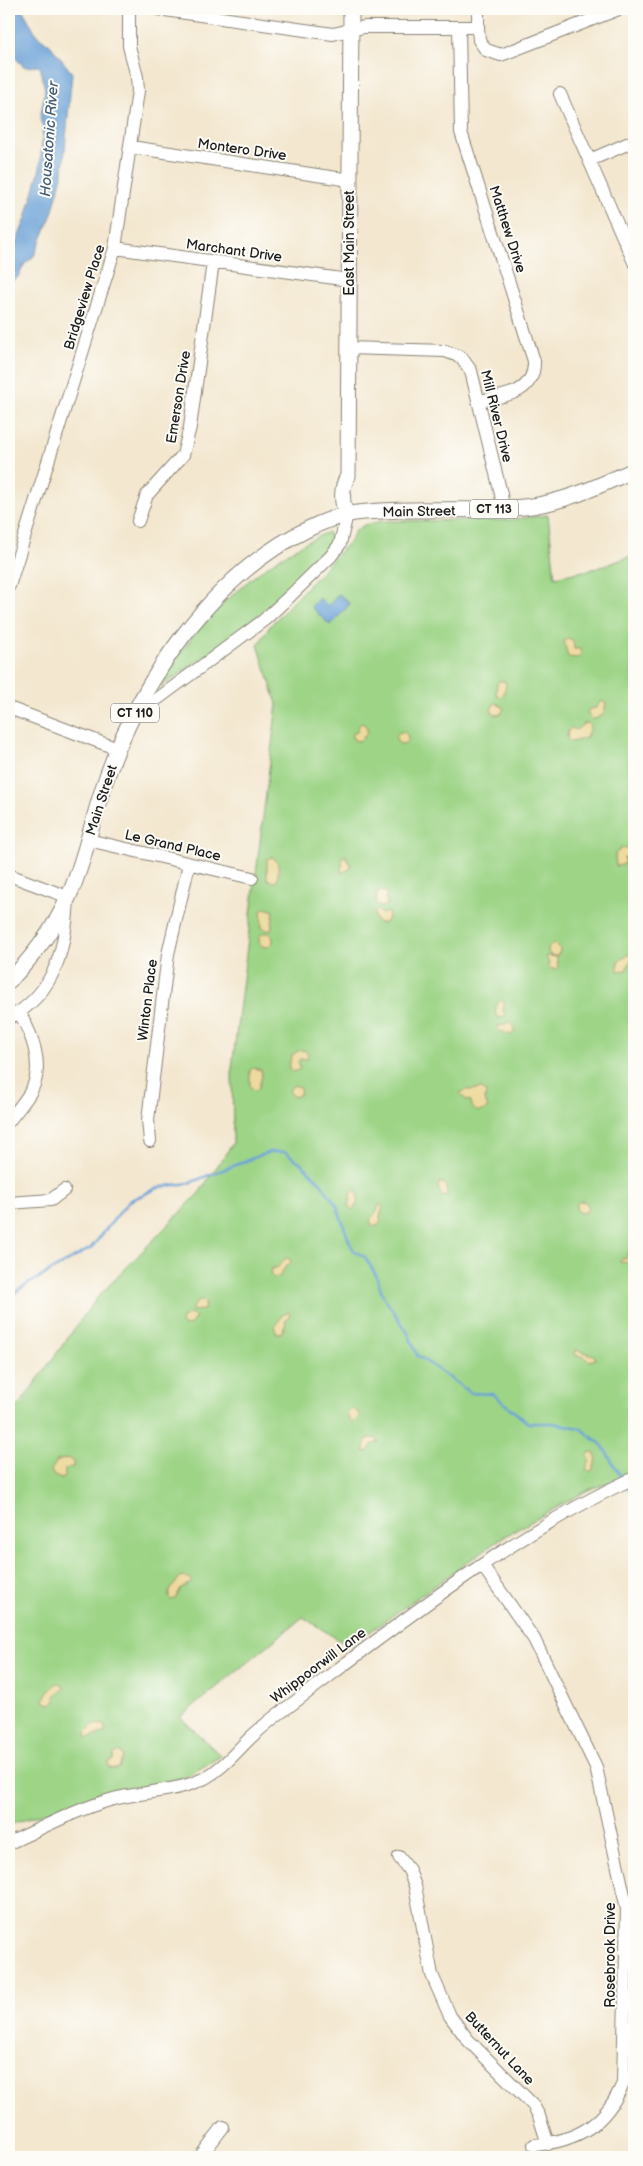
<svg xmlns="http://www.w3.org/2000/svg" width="643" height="2166" font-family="'Balsamiq Sans',sans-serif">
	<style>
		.green { fill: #9dd486; stroke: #5c7851 }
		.sand { fill: #eeda9e; stroke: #857b5d }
		.water { fill: #69a0d7; stroke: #425e7a }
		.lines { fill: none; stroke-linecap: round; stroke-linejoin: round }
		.stream { stroke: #69a0d7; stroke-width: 2.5 }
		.minor-casing { stroke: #888276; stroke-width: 14 }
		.major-casing { stroke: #888276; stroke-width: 17 }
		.minor { stroke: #fff; stroke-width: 12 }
		.major { stroke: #fff; stroke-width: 15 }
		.labels { text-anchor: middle; stroke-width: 4; stroke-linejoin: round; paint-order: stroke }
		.shield { fill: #fdfcf7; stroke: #605f5e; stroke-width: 1 }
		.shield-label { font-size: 12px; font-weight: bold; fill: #1c1c1c }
		.street-label { font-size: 14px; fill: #1c1c1c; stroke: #fdfcf7 }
		.water-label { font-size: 15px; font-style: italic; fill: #425e7a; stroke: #fdfcf7 }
	</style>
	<rect width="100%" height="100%" fill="#fdfcf7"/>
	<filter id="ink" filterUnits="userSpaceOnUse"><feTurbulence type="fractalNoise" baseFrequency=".02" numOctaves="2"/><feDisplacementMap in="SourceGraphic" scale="10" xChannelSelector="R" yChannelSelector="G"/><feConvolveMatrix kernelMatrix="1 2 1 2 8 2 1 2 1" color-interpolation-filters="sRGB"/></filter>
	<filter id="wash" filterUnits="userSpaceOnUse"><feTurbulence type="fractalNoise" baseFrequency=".0096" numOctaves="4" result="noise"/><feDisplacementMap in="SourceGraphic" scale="20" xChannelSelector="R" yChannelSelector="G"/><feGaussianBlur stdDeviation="1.12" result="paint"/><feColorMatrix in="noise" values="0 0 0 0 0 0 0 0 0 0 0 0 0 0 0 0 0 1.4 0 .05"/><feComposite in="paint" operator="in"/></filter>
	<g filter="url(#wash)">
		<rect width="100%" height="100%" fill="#f3e7cf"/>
		<path class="green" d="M548,515L555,577L598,568L634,555V1473L588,1490L500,1539L371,1631L348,1646L303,1617L180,1717L221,1756L186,1777L68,1805L9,1825V1419L96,1299L199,1193L233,1143L232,1068L277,704L258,645L270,626L351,540L355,531L364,525L382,521L507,520Z
			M328,532L331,540L326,552L240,632L161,687C169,673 177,657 187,644C224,597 272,556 328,532Z"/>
		<path class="sand" d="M567,638L573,640L574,649H580L581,653L578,658L568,657L564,642Z
			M499,681H505L506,685L503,696L500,697L496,694L497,683Z
			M601,701L606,703L604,714L595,719H591L587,713L589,709L596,708Z
			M496,703L504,708L501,714L495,715L491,710L494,704Z
			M362,723L367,727V733L361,740L357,741L352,738V734L357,732L358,726Z
			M585,723L589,724L590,727L586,738L571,742L567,738L568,731L571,728L576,730Z
			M396 738a6 6 0 1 1 12 0a6 6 0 1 1-12 0Z
			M631,847L634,853L630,859L624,857L625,861L623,865L616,866L615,854L621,849Z
			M345,855L351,866L350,869L341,873L343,856Z
			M271,857C281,860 278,872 277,881L274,882L267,879V859Z
			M381,891L386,892L387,895L385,898L388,904L383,907L379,906L376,903L377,893Z
			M265,908L274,911L271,931L262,928L261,911Z
			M377,910L382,914L388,912L389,916L385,923H379L375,920L374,913Z
			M259 940a7 7 0 1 1 14 0a7 7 0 1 1-14 0Z
			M548 950a6 6 0 1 1 12 0a6 6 0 1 1-12 0Z
			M628,955H631L632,958L626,970L618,971V962Z
			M548,956L557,957L558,968L555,970L548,967L549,963L546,957Z
			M501,1000L504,1002L503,1011L506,1015L498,1018C493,1013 496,1004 501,1000Z
			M508,1021L514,1026V1033L511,1035L500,1031L498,1029V1026L505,1025Z
			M303,1050L307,1052L308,1059H300L298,1062L300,1069L293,1072L289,1069L291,1056L298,1051Z
			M253,1068L261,1070L262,1076L258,1090H254L250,1086V1070Z
			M289.5 1091a5.5 5.5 0 1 1 11 0a5.5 5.5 0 1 1-11 0Z
			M482,1089L486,1092L485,1100L488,1108C479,1114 472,1112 471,1101L466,1100L460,1093L466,1090Z
			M440,1182L446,1185L447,1196H441L438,1187Z
			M356,1189C360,1195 358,1207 352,1210L349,1207L351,1194Z
			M576 1207a6 6 0 1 1 12 0a6 6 0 1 1-12 0Z
			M380,1204L383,1207L380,1217L381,1221L378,1226H372L370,1219L376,1213Z
			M631,1251L634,1255L630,1263L620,1262L621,1259H626L627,1253Z
			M286,1258L290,1259L291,1264L286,1266L279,1277L274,1278L270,1274L271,1269L278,1267Z
			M199,1300L205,1302L204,1310L193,1311L192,1308Z
			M288,1312L290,1317L285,1320L286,1323L282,1332L277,1334L274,1327L277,1324L282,1315Z
			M190,1314L196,1317L190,1325L184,1326L181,1324L182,1318Z
			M576,1350L594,1355L596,1359L589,1361L585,1357L575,1355Z
			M353,1408L359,1414V1417L353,1423L346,1414Z
			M369,1438H376L379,1442L372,1445L368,1452L364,1451L365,1442Z
			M589,1452L594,1453L597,1460L591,1472L586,1469L590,1461L588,1456Z
			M68,1458L73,1461V1467L65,1469V1477L61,1479L53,1475L51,1470L57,1461Z
			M185,1576L186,1578H191V1583L181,1588L176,1598L171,1600L169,1598V1592L180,1577Z
			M57,1683L62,1684L64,1689L55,1696L56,1702L50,1704L45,1702L44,1700L47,1692Z
			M94,1724L104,1725L106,1732L87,1738L86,1732Z
			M120,1751L123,1756L119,1768L116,1769L109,1768L108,1762L113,1760L114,1754Z"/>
		<path class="water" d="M9,9H22L37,35L50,45L72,73L63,172L52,214L34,256L24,265L18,277L9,283V251L16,243L26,218L40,168L43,127L40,119L45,90L40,66L25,67C3,50 9,34 9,9Z
			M339,594L350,604L330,625L311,607L319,598L328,606Z"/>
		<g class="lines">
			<path class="stream" d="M9,1298L18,1290L91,1248L129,1201L160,1187L189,1183L269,1152H285L301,1163L320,1182L337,1206L349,1241L354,1251L365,1257L376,1275L383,1296L408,1333L417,1355L471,1393L493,1394L528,1423H552L580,1428L602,1445L623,1480
				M627,1487L634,1495"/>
		</g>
	</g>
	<g filter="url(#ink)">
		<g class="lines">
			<g class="minor-casing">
				<path id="minor" d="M158,9L333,34L364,27H478L479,40L486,50L501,55L619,9
					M478,27V9
					M459,28L461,132L534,361C535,394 504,396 479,401
					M560,94L634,262
					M131,147L350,180
					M590,160L634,141
					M115,248L349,280
					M348,348L445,351L461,357L471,371L501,494L503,509
					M138,521L147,495L183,455L190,427L213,262
					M9,586L115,248L138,91L137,77L129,46V9
					M139,706L156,700L264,620L290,596L331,556L340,544L347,514
					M9,708L118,749
					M88,840L252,878
					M9,875L68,897C66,947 56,993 9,1018
					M9,1121C16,1111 26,1101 32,1089C44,1065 32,1034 19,1012
					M150,1141L148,1120L168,954L189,864
					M9,1203L51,1200L64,1190
					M482,1565L534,1639L596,1767L627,1909L623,2083C606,2124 578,2141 534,2145
					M9,1843C42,1828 75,1810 110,1800C140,1791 176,1793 205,1778C223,1768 236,1752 250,1738C262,1727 275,1716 288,1707C399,1624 508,1536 634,1478
					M399,1857L409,1870L415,1886L432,1975L450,2016L468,2040L533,2105L539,2116L548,2144
					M200,2157L223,2127"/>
			</g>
			<g class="major-casing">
				<path id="major" d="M347,514C341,504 341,487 348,476L351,9
					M9,981C33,957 54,929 68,898C85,861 92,820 105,782C139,683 211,576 308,529C320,523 332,518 345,515C356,512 369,512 381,511C429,508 477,512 524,507C563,503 599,486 634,470"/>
			</g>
			<use href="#minor" class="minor"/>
			<use href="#major" class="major"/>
		</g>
	</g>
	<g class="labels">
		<g class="shield">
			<rect x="470" y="499.5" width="48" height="19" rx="4"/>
			<rect x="111" y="703.5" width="48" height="19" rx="4"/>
		</g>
		<g class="shield-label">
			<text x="494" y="513">CT 113</text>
			<text x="135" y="717">CT 110</text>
		</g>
		<g class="street-label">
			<text transform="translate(242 149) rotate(8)" y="5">Montero Drive</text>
			<text transform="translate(508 229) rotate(72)" y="5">Matthew Drive</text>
			<text transform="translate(349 243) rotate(-90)" y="5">East Main Street</text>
			<text transform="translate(234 250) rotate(8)" y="5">Marchant Drive</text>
			<text transform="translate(84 297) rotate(-73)" y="5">Bridgeview Place</text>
			<text transform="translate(178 397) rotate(-81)" y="5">Emerson Drive</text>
			<text transform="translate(497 416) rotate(76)" y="5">Mill River Drive</text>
			<text transform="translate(419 511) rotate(-1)" y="5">Main Street</text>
			<text transform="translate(101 800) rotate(-72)" y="5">Main Street</text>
			<text transform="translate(173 845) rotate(13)" y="5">Le Grand Place</text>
			<text transform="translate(147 1000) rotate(-83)" y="5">Winton Place</text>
			<text transform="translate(318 1665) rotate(-37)" y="5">Whippoorwill Lane</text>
			<text transform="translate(610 1955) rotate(-90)" y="5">Rosebrook Drive</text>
			<text transform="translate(500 2048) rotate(47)" y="5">Butternut Lane</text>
		</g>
		<g class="water-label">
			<text transform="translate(49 139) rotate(-86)" y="5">Housatonic River</text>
		</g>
	</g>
	<rect width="643" height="2166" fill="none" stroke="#fdfcf7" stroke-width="30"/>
</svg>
